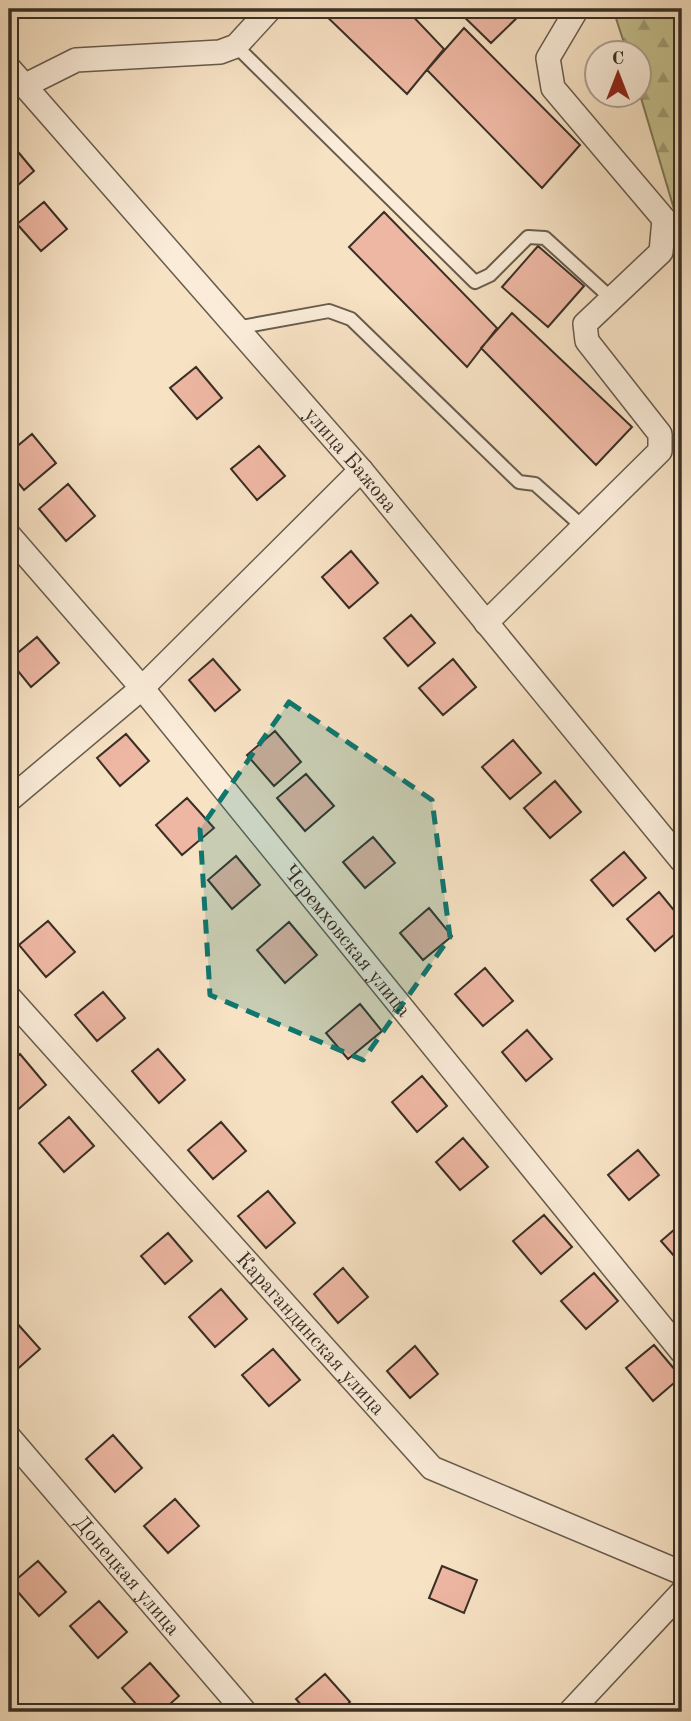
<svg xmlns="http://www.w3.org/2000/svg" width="691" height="1721" font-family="'Old Standard TT',serif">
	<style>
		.forest { fill: url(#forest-firs); stroke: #7f785a; stroke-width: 2 }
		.building { fill: #eeb7a3; stroke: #392f25; stroke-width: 2 }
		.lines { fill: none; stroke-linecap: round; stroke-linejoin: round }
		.lane-casing { stroke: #685c4d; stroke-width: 16 }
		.street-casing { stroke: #685c4d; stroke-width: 26 }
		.lane { stroke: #faecd9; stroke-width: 12 }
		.street { stroke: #faecd9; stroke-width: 23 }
		.marked { fill: #0f766e; fill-opacity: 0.2; stroke: #0f766e; stroke-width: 5; stroke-dasharray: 14 9; stroke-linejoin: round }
		.labels { text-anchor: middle; stroke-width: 5; stroke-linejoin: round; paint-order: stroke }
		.street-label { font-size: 21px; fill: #392f25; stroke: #faecd9 }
	</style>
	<defs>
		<pattern id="forest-firs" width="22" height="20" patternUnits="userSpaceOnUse" patternTransform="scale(1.75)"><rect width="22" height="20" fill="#c5c18f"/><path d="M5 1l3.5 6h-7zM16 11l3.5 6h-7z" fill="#a19d75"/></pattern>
	</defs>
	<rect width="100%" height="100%" fill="#f7e2c4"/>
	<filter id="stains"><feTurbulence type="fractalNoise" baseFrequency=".00286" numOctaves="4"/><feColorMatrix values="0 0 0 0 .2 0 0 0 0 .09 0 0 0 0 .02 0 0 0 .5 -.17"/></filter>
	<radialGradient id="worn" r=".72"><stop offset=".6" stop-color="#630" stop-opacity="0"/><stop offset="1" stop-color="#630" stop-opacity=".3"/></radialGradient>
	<path class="forest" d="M613,9H682V236L639,91L638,52H627Z"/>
	<path class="building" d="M319,9H406L444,49L407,94Z
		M456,9H526L491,43Z
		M464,28L580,145L542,188L427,70Z
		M9,141L34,171L9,193Z
		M44,202L67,229L41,251L17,224Z
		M384,212L497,328L467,367L349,247Z
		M538,246L584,286L548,327L502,287Z
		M512,313L632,427L596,465L481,348Z
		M196,367L222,398L197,419L170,388Z
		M32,434L56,463L24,490L9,472V453Z
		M259,446L285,476L257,500L231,469Z
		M68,484L95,516L66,541L39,509Z
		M351,551L378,583L349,608L322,577Z
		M411,615L435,643L408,666L384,638Z
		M37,637L59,663L31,687L9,660Z
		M213,659L240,690L215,711L189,680Z
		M453,659L476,687L443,715L419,688Z
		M275,731L301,762L274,786L247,755Z
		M126,734L149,761L120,786L97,758Z
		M513,740L541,773L510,799L482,767Z
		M306,774L334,806L305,831L277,798Z
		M555,781L581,812L550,838L524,808Z
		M187,798L214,828L182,855L156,825Z
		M373,837L395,863L365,888L343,862Z
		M624,852L646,878L613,906L591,880Z
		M236,856L260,885L232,909L208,880Z
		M659,892L682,920V928L655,951L627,919Z
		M429,908L452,936L423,960L400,933Z
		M48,921L75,952L46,977L19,945Z
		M289,922L317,955L285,983L257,950Z
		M485,968L513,1001L483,1026L455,994Z
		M103,992L125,1018L97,1041L75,1015Z
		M360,1004L382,1031L348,1059L326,1033Z
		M527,1030L552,1059L526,1081L502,1052Z
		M158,1049L185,1080L159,1103L132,1071Z
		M20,1054L46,1085L14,1113L9,1107V1064Z
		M422,1076L447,1106L417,1132L392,1102Z
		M69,1117L94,1146L64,1172L39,1143Z
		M221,1122L246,1151L213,1179L188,1150Z
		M463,1138L488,1167L460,1190L436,1162Z
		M638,1150L659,1175L629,1200L608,1175Z
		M268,1191L295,1223L266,1248L238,1216Z
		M544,1215L572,1247L541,1274L513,1241Z
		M682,1223V1265L661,1241Z
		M168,1233L192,1261L165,1284L141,1256Z
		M343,1268L368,1297L338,1323L314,1294Z
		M594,1273L618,1301L586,1329L561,1301Z
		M221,1289L247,1319L215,1347L189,1317Z
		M15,1321L40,1349L13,1373L9,1368V1326Z
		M654,1345L681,1377L653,1401L626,1368Z
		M415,1346L438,1374L410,1398L387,1371Z
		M273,1349L300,1380L269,1406L242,1375Z
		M113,1435L142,1468L115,1492L86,1459Z
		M175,1499L199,1526L168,1553L144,1526Z
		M38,1561L66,1592L39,1616L11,1584Z
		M442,1566L477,1580L464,1613L429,1598Z
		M99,1601L127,1632L98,1658L70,1626Z
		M150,1663L179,1696L161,1712H143L122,1688Z
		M325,1674L350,1702L338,1712H307L296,1699Z"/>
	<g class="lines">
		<g class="lane-casing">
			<path id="lane" d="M236,46L475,282L490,275L528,237L545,238L612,299
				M236,328L329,311L351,319L519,482L535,484L583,527"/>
		</g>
		<g class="street-casing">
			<g id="street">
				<path id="s1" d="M9,68L361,470L682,861"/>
				<path d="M24,86L76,60L220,52L236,46L270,9"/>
				<path id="s2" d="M9,535L142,688L682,1352"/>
				<path d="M486,623L660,451V434L587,341L585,324L661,252L664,219L553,88L548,58L577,9"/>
				<path d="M9,800L142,688L361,470"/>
				<path id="s3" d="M9,997L432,1468L682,1573"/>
				<path id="s4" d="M9,1437L245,1712"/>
				<path d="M570,1712L682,1592"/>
			</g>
		</g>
		<use href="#lane" class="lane"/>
		<use href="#street" class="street"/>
	</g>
	<path class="marked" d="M289,702L432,800L450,937L363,1060L210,995L200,829Z"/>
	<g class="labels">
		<g class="street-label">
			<text dy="7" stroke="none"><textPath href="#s1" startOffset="520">улица Бажова</textPath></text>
			<text dy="7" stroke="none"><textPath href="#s2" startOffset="528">Черемховская улица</textPath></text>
			<text dy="7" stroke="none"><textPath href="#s3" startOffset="452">Карагандинская улица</textPath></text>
			<text dy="7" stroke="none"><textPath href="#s4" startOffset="182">Донецкая улица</textPath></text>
		</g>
	</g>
	<rect width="691" height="1721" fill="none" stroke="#f7e2c4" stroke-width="35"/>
	<rect x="10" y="10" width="670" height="1700" fill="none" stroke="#392f25" stroke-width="3.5"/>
	<rect x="18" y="18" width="656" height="1686" fill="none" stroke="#392f25" stroke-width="2"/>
	<g transform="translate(618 74)"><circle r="33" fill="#faecd9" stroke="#ada091" stroke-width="2"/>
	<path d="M0-5L12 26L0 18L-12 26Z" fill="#8f2418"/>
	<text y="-10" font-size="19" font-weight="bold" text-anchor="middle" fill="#392f25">С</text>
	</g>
	<rect width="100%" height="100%" filter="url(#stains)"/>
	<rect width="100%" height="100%" fill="url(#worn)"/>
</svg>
